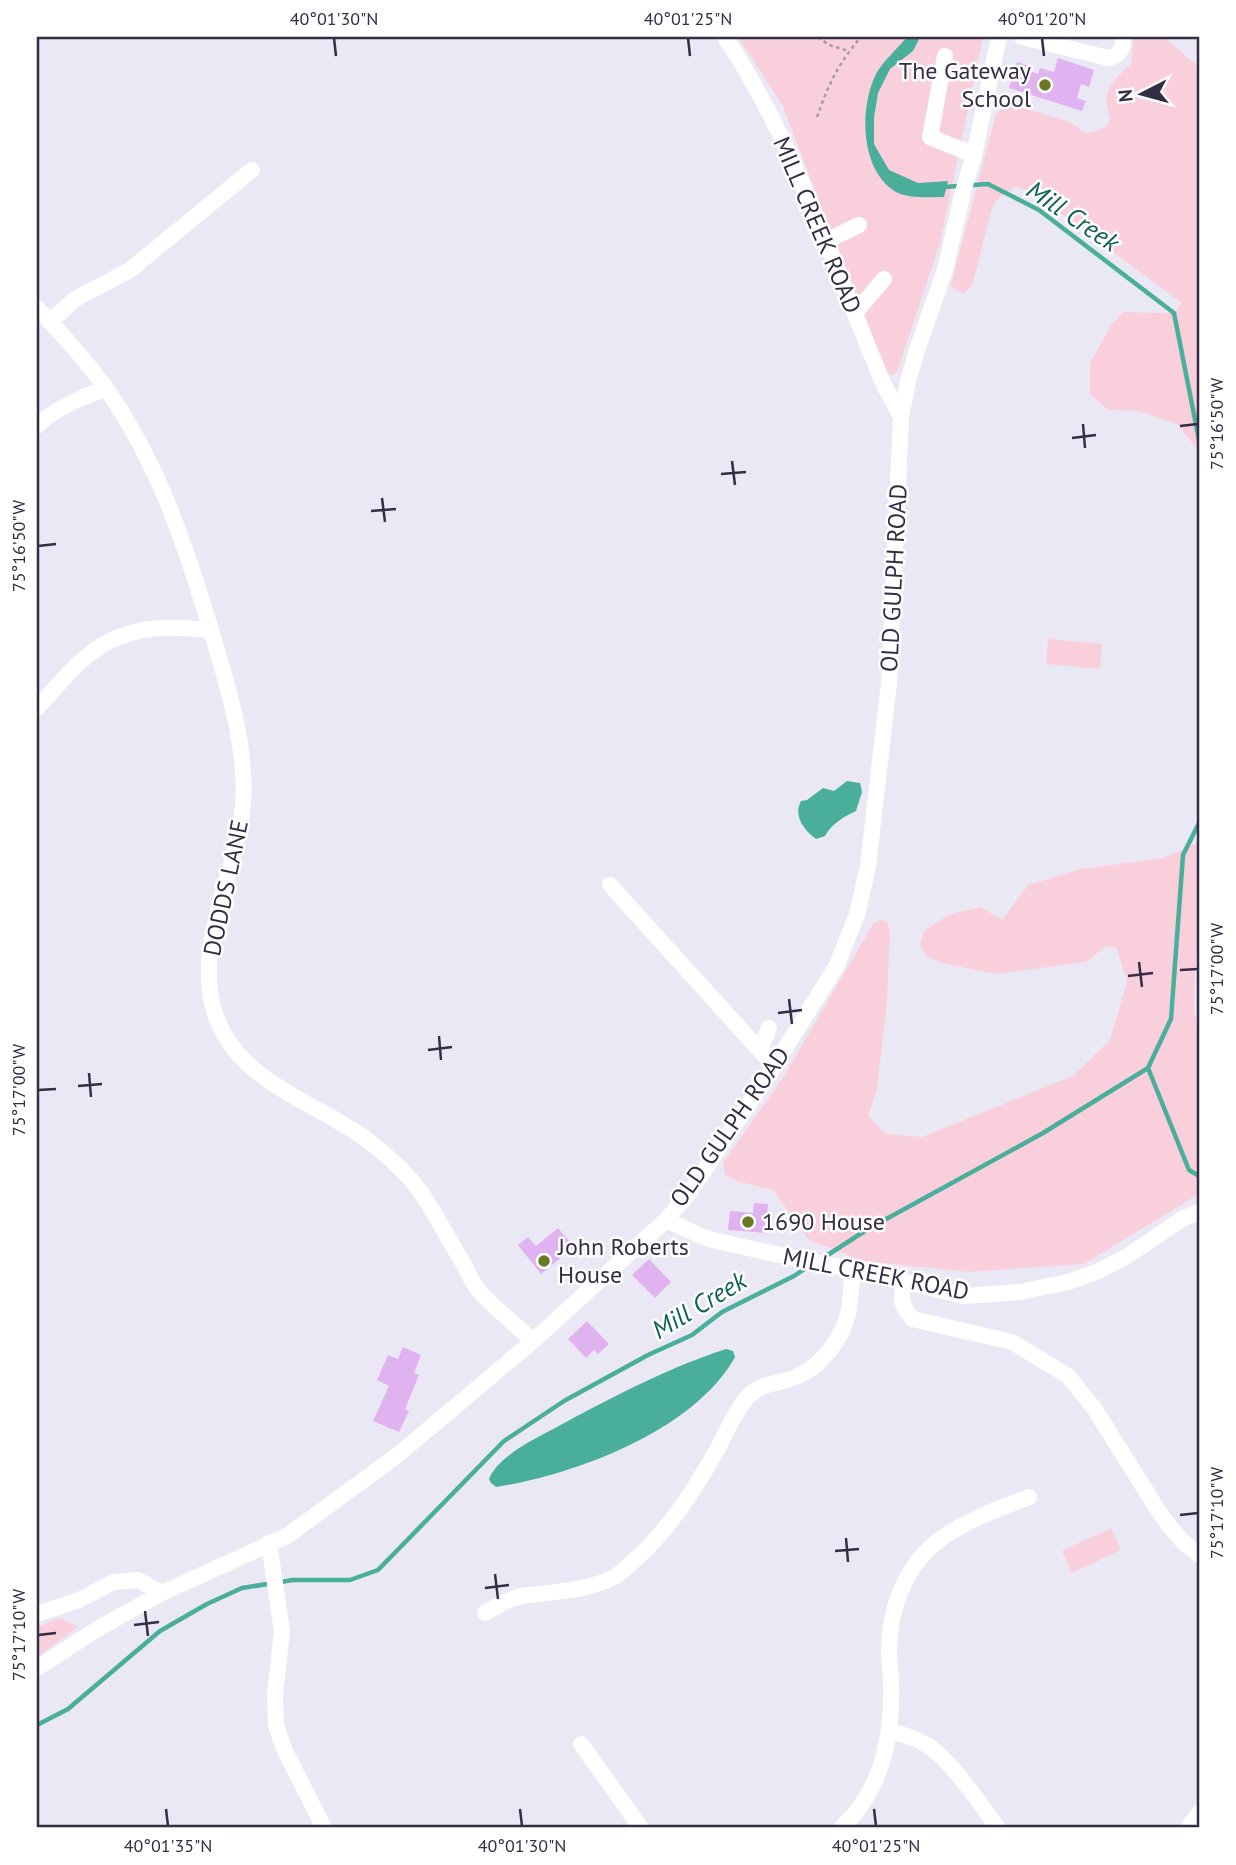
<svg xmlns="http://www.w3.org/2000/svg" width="1236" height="1865" font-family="'PT Sans',sans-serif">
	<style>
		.green { fill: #facfdc }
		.water { fill: #49af9b }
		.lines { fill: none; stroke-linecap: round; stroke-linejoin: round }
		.stream { stroke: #49af9b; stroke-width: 4.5 }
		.building { fill: #e1b2f0 }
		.path { stroke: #9f9aac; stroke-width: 2.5; stroke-dasharray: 3.5 3.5; stroke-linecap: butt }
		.minor { stroke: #fff; stroke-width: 16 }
		.ticks { fill: none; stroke: #342d46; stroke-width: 2.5 }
		.poi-dot { fill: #6a7824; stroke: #fff; stroke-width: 2.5 }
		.labels { text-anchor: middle; stroke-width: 5; stroke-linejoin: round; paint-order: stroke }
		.poi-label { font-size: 24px; fill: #342d46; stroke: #fff; text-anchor: start }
		.street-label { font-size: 24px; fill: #342d46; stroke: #fff }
		.water-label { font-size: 26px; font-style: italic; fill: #0e6254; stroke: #fff }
		.neatline { fill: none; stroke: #342d46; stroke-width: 2.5 }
		.ticks-label { font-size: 18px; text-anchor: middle; fill: #342d46 }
	</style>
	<rect width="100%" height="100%" fill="#ebe8f5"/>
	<path class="green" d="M738,37H983L940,243L897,372L892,375L887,374L882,368L783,106Z
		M1134,37H1164L1199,67V451L1177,424L1139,411L1108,410L1090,394V363L1112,324L1124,312L1174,313L1182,303L1032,192L1014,187L998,199L992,208L972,286L964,293L957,291L951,285L996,114L1001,109L1016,106L1070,122L1086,133L1098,130L1107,126L1110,118C1101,89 1111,83 1131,64Z
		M1048,639L1102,644L1100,669L1046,664Z
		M1199,842V949L1196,956L1194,1007L1199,1040V1194L1084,1264L968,1272L863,1261L809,1240L773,1190L736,1181L725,1175L723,1163L784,1076L873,924L881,920L887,921L890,931L887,1002L877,1089L868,1116L886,1134L922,1137L1073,1076L1110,1040L1127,981L1117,948L1106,946L1086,962L995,974L938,962L926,956L920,945L924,931L950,914L981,907L1002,920L1028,885L1081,869L1163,858Z
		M1111,1528L1121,1550L1072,1573L1062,1551Z
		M59,1618L78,1627L37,1657V1627Z"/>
	<path class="water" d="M907,37H920L913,51L890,69L878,93L874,117V144L889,170L918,183L948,181L944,197C930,197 909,199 896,192C860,171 859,108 876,74C883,61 897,49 907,37Z
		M847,781L860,783L862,792L856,811C844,817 832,823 825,836L816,839C804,830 793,816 801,801L807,800L823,788L834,791Z
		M726,1349L733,1351L735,1357C695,1430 575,1475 496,1487L491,1483L489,1479C495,1464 515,1450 529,1442C592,1408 658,1371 726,1349Z"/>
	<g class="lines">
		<path class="stream" d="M943,187L988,184L1039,210L1174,313L1199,440
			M1148,1068L1189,1170L1199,1176
			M823,1258L868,1229L1043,1133L1148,1068L1171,1019L1183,855L1199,823
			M37,1725L68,1709L160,1631L207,1604L242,1588L293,1580H350L378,1570L504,1441L564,1401L648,1355L692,1335L722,1312L794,1276L809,1266"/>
	</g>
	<path class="building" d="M1058,58L1094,70L1089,87L1081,84L1077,98L1086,101L1082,111L1009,88L1017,62L1029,66L1028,70L1038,74L1040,68L1054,72Z
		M754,1203L768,1204L766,1233L728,1230L730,1211L753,1213Z
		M558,1228L574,1247L541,1274L518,1245L528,1237L536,1246Z
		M649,1259L671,1282L655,1298L632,1275Z
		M587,1321L609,1344L598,1354L594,1350L586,1358L568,1339Z
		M403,1347L421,1355L414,1373L419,1375L405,1409L409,1411L399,1432L373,1421L389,1386L377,1380L388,1355L398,1359Z"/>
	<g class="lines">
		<path class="path" d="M818,37L829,45L849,51
			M817,117C828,85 839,62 861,37"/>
		<path class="minor" d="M725,37C794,140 835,270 884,385L901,417
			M1022,37L1108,58C1119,56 1125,48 1122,37
			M945,56L930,137L974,155
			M826,241L859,225
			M37,308C61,333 85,359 105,387C161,466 189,556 216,647C231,698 247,751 243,805C237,875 189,951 218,1022C245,1087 324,1104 375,1146C392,1160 410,1176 422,1194C437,1216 449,1241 463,1263C468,1272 472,1282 478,1290C494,1308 515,1324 533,1341
			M855,313L884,279
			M50,322L75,299L130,270L252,170
			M37,426C57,407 81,398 106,388
			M37,708C76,666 98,632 161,628C177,627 194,629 210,630
			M610,885L774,1066
			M760,1050L769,1028
			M666,1220L708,1239L807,1261L852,1269L964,1296L1020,1292L1068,1282L1099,1271L1129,1255L1182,1219L1199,1212
			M904,1283C900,1299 901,1306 913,1319L1012,1342L1068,1376L1094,1408L1163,1518L1183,1542L1199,1555
			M269,1543L282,1631L275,1695L276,1725L284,1749L324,1828
			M485,1613C495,1607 507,1600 518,1597C525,1595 533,1595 539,1594C563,1591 591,1589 612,1578C622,1573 629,1565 637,1558C672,1526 696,1487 719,1446C727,1431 734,1414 745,1400C761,1379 782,1386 802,1374C812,1369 823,1359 830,1350C851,1323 851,1301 852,1269
			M37,1614L79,1600L114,1582L138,1580L162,1593
			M37,1668L99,1628L162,1593L287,1536L399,1454L533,1341L666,1220L689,1193L774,1066L836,967L857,915L868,866L889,683L901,417L908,381L917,350L945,270L963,192L974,155L999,37
			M889,1731C902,1734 914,1737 925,1744C951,1759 979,1803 998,1828
			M581,1744L641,1828
			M841,1828C882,1791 893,1735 891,1681C891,1673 889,1664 889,1655C888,1611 905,1564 942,1538C968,1519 999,1509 1029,1497
			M1188,1828L1199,1813"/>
	</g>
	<path class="ticks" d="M334,38L336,56M688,38L690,56M1042,38L1044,56M1083,424L1085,448M1180,426L1198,424M1072,438L1096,435M732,461L735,485M721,474L746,472M382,498L385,522M371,511L396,509M38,546L56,544M1139,962L1142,987M1180,970L1198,969M1128,976L1153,973M789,999L792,1024M778,1013L802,1010M439,1036L441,1060M428,1050L452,1047M89,1073L91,1097M78,1086L102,1084M38,1090L56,1089M1180,1515L1198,1513M846,1538L848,1562M835,1551L859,1549M495,1574L498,1599M485,1588L509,1585M145,1611L148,1636M134,1625L159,1622M38,1635L56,1633M166,1809L168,1826M520,1809L522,1826M874,1809L876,1826"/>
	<g class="poi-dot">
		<circle cx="1045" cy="85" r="7"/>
		<circle cx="748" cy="1222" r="7"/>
		<circle cx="544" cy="1261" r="7"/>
	</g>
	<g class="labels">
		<g class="poi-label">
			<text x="1031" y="79" text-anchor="end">The Gateway<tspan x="1031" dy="28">School</tspan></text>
			<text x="762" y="1230">1690 House</text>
			<text x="558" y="1255">John Roberts<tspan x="558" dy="28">House</tspan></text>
		</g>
		<g class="street-label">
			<text transform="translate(817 225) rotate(67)" y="8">MILL CREEK ROAD</text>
			<text transform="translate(894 578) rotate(-87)" y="8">OLD GULPH ROAD</text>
			<text transform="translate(226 888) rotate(-78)" y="8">DODDS LANE</text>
			<text transform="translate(730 1127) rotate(-55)" y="8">OLD GULPH ROAD</text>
			<text transform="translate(876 1274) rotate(11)" y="8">MILL CREEK ROAD</text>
		</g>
		<g class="water-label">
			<text transform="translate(1073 216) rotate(34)" y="9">Mill Creek</text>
			<text transform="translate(699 1305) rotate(-31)" y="9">Mill Creek</text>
		</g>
	</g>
	<rect width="1236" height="1865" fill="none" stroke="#ffffff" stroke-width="77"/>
	<g transform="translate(1142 94) rotate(264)" stroke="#ffffff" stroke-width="5" paint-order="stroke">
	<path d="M0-5L12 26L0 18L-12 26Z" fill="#342d46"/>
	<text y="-10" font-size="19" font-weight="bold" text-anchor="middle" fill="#342d46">N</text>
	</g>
	<rect x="38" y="38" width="1160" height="1788" class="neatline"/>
	<g class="ticks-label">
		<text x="334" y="25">40°01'30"N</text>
		<text x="688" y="25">40°01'25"N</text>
		<text x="1042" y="25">40°01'20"N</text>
		<text transform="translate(1217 424) rotate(-90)" y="6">75°16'50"W</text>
		<text transform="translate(19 546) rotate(-90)" y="6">75°16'50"W</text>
		<text transform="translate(1217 969) rotate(-90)" y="6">75°17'00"W</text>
		<text transform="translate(19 1090) rotate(-90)" y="6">75°17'00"W</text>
		<text transform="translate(1217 1513) rotate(-90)" y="6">75°17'10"W</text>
		<text transform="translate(19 1635) rotate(-90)" y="6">75°17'10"W</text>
		<text x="168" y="1852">40°01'35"N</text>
		<text x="522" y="1852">40°01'30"N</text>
		<text x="876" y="1852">40°01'25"N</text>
	</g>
</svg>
